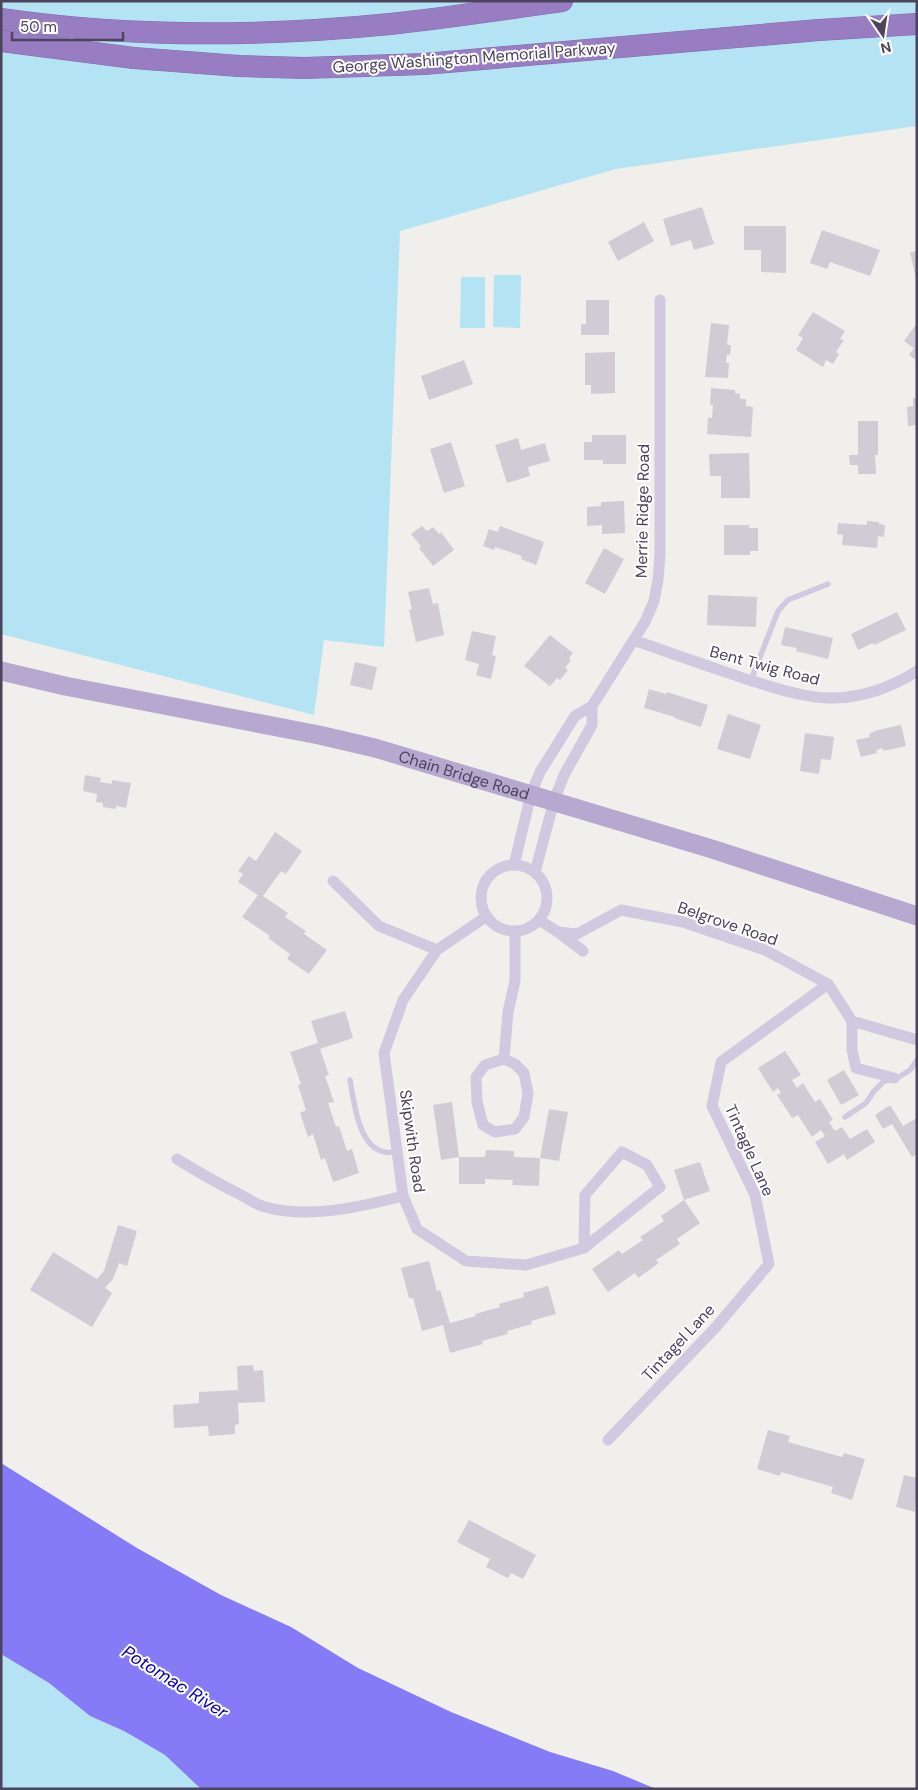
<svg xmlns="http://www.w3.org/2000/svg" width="918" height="1790" font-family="'DM Sans',sans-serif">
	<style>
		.green { fill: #b4e3f4 }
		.water { fill: #867bf7 }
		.building { fill: #d1cbd5 }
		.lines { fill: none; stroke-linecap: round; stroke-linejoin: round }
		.highway-casing { stroke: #8569ae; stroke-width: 22 }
		.lane { stroke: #d0c9df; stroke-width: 5.5 }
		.street { stroke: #d0c9df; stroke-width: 11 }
		.primary { stroke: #b7a8d0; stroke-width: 19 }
		.highway { stroke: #997dc2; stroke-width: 21 }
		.labels { text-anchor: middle; stroke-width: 4; stroke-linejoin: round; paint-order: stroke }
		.street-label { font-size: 16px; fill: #4c435c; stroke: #fff }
		.water-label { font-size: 18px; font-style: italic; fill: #1000b2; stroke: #fff }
	</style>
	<rect width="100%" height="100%" fill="#f0efec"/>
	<path class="green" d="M1,1H917V126L616,169L400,231L384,647L324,640L314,715L1,634Z
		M494,275H521L520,328L493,327Z
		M461,277H485V328H460Z
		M1,1654L49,1683L90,1716L124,1731L165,1755L201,1789H1Z"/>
	<path class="water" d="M1,1463L137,1548L221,1595L291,1627L358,1668L451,1712L550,1752L613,1771L656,1789H201L165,1755L124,1731L90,1716L49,1683L1,1654Z"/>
	<path class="building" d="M702,207L714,244L694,250L691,240L671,246L663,219Z
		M644,222L654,241L618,261L608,242Z
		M744,226H786V273L761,272V250H744Z
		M822,230L880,250L870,276L830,262L827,269L810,263Z
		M917,251V279H916L910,252Z
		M586,300H609V335H581V324H586Z
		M813,312L845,331L840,339L844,340L836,352L839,354L833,364L826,360L823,367L796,350L803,338L798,335Z
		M711,323L729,325L727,345H731L730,355L727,354L726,363H729L728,378L705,377Z
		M917,323V361L909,355L914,348L904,341Z
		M615,352V393L591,394V385H585V353Z
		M464,360L473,384L429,400L421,376Z
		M711,388L735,390V393L740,394V399H746V406L753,407L751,437L707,434L708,418H712L713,405H710Z
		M913,398H917V425L908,426L907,407L913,406Z
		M858,421H878V455H875L876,474H858V465H850L849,455H858Z
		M592,435H626V464H603V460H584V442H592Z
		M518,438L521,450L545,443L550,461L528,467L530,476L507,483L495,445Z
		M451,442L465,486L444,493L430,449Z
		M749,453L750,498H721V476H710L709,454Z
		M624,501L625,533L602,534V525L587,526V507L601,506V502Z
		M867,521L879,522V524L885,525L884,537L878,536L877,548L842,545L843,535L837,534L838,523L867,525Z
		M724,525H749V528H758V551H750V555H724Z
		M422,526L427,531L433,527L439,534L441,532L454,550L433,566L419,548L421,546L411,534Z
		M500,526L544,542L536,565L521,559L522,556L495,547L494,550L483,546L489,529L498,532Z
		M604,548L624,559L605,594L585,583Z
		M429,588L433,604L438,603L444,635L416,642L409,610L412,609L408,592Z
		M708,595L757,597L756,627L707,625Z
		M897,612L906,630L874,645L873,643L858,650L851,634Z
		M785,627L833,638L828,659L796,651L797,648L781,645Z
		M472,631L496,636L492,655L496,656L491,679L476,675L479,664L465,660Z
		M550,635L573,653L569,658L571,660L565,668L568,670L560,680L557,678L550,686L524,666Z
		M355,662L377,667L372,690L350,685Z
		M649,689L666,694L667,692L708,705L701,727L674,718L675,717L644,708Z
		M728,714L761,725L750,759L717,749Z
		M901,725L906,746L883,751V748L876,750L877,753L861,757L856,740L870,737L869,734L878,730Z
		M805,733L834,737L831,760L821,759L819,774L800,771Z
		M85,775L101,778L100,782L112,784V780L131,783L126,808L116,806V809L103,807V803L96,802L97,794L83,791Z
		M275,832L302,851L286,874L281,871L263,896L288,913L285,917L306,931L304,934L327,950L309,974L287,959L290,954L268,938L270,936L242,917L258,895L238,882L243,874L238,871L249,856L256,861Z
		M345,1011L353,1038L320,1049L329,1075L325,1076L334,1102L328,1103L336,1127L339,1126L347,1151L352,1149L359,1173L333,1182L325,1158L321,1160L313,1134L308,1137L300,1113L306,1110L298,1085L301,1084L290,1052L318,1043L311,1021Z
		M785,1051L801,1075L792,1080L797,1088L803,1083L815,1102L820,1099L833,1120L829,1122L835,1131L842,1127L850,1139L867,1129L875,1142L847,1160L844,1154L828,1164L815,1142L825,1136L821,1130L812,1137L798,1115L792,1118L777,1095L781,1093L778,1088L773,1092L758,1068Z
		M844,1070L859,1095L841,1105L827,1080Z
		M452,1102L459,1157L441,1160L433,1105Z
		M890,1105L903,1126L917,1118V1154L912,1157L892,1124L883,1129L875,1115Z
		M549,1109L568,1112L559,1161L540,1158Z
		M486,1150L514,1151V1157L540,1158L539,1186L512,1185L513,1180L485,1179V1184H459V1157H485Z
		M700,1162L710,1191L684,1200L674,1170Z
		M684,1200L700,1223L677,1239L680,1244L656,1260L659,1263L638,1278L635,1273L608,1292L592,1269L619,1250L622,1254L643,1240L640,1237L664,1221L661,1216Z
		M118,1225L137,1231L127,1266L119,1263L113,1279L105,1288L112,1293L92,1327L30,1290L53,1252L97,1279L104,1271Z
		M429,1261L437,1291L440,1290L450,1323L476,1316L475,1314L500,1307L499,1304L524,1297L523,1293L548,1286L556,1314L531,1321L532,1324L507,1331L508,1334L482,1341L483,1344L450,1353L443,1325L422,1331L413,1298H409L401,1268Z
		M253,1365L254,1371L263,1370L265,1402L238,1403L239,1424L235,1425V1434L209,1436L208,1426L174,1428L173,1405L199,1403V1392L238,1390L237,1366Z
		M768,1430L790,1436L788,1442L842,1457L844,1453L865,1459L852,1500L831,1493L833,1487L781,1472L780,1476L757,1469Z
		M904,1475L917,1478L915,1512L896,1507Z
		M469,1520L536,1555L523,1579L511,1573L508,1578L486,1567L490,1559L457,1542Z"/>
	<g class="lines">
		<g class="highway-casing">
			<path id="highway" d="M1,19C131,38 259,37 390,24C447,18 505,9 562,1
				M1,41L134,58L239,66L304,68L424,64L819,30L917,24"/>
		</g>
		<path class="lane" d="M751,680L778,611L788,600L828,584
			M350,1080C354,1101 358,1148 385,1152C388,1153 393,1152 397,1152
			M845,1117L866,1103L874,1091L883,1082L899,1077L910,1070L917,1060"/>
		<path class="street" d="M634,640C672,654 711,667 749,680C776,688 806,699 835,698C865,697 892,687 917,671
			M514,865L531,794L540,772L575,716L592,706L645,622L654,601L658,580L660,554V300
			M481 898a33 33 0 1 1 66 0a33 33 0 1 1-66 0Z
			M535,872L554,801L564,775L592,725V706
			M333,881L379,926L437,950
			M487,916L437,950L403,1000L384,1053L403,1196L417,1229L466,1261L526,1265L584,1248
			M539,920L558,932L577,934L621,910L683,922L765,950L828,984L852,1021L917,1040
			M558,932L583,951
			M852,1021V1050L856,1068L894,1078
			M504,1059L515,1064L524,1073L528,1093L524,1117L515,1129L495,1132L483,1125L477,1102L476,1077L485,1065L504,1059L508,1012L515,981V931
			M622,1152L647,1165L660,1187L584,1248L585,1195Z
			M177,1159C198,1172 219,1184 241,1195C248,1199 254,1203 262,1206C305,1220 360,1207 403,1196
			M608,1440L716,1327L769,1264L755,1195L712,1106L721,1062L828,984"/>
		<path class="primary" id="s1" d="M1,671L65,686L319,735L375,748L712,849L917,916"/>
		<use href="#highway" class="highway"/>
	</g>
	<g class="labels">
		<g class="street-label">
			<text transform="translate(474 57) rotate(-4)" y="6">George Washington Memorial Parkway</text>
			<text transform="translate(642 511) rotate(-89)" y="6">Merrie Ridge Road</text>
			<text transform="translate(765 665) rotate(15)" y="6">Bent Twig Road</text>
			<text dy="6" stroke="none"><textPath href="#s1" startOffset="475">Chain Bridge Road</textPath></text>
			<text transform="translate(728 923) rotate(19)" y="6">Belgrove Road</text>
			<text transform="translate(413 1141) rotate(82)" y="6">Skipwith Road</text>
			<text transform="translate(750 1150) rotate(66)" y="6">Tintagle Lane</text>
			<text transform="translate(678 1342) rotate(-47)" y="6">Tintagel Lane</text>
		</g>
		<g class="water-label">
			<text transform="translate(175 1682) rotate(32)" y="6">Potomac River</text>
		</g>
	</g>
	<rect width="918" height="1790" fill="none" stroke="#4c435c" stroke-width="5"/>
	<g transform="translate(883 35) rotate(167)" stroke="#ffffff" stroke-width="4" paint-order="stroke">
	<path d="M0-4L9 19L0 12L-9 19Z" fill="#4c435c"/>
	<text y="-8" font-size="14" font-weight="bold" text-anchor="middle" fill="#4c435c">N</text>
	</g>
	<path d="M12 32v8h111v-8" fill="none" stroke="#4c435c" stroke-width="2.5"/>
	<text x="20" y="32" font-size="15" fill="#4c435c" stroke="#ffffff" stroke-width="4" paint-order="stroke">50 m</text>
</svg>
